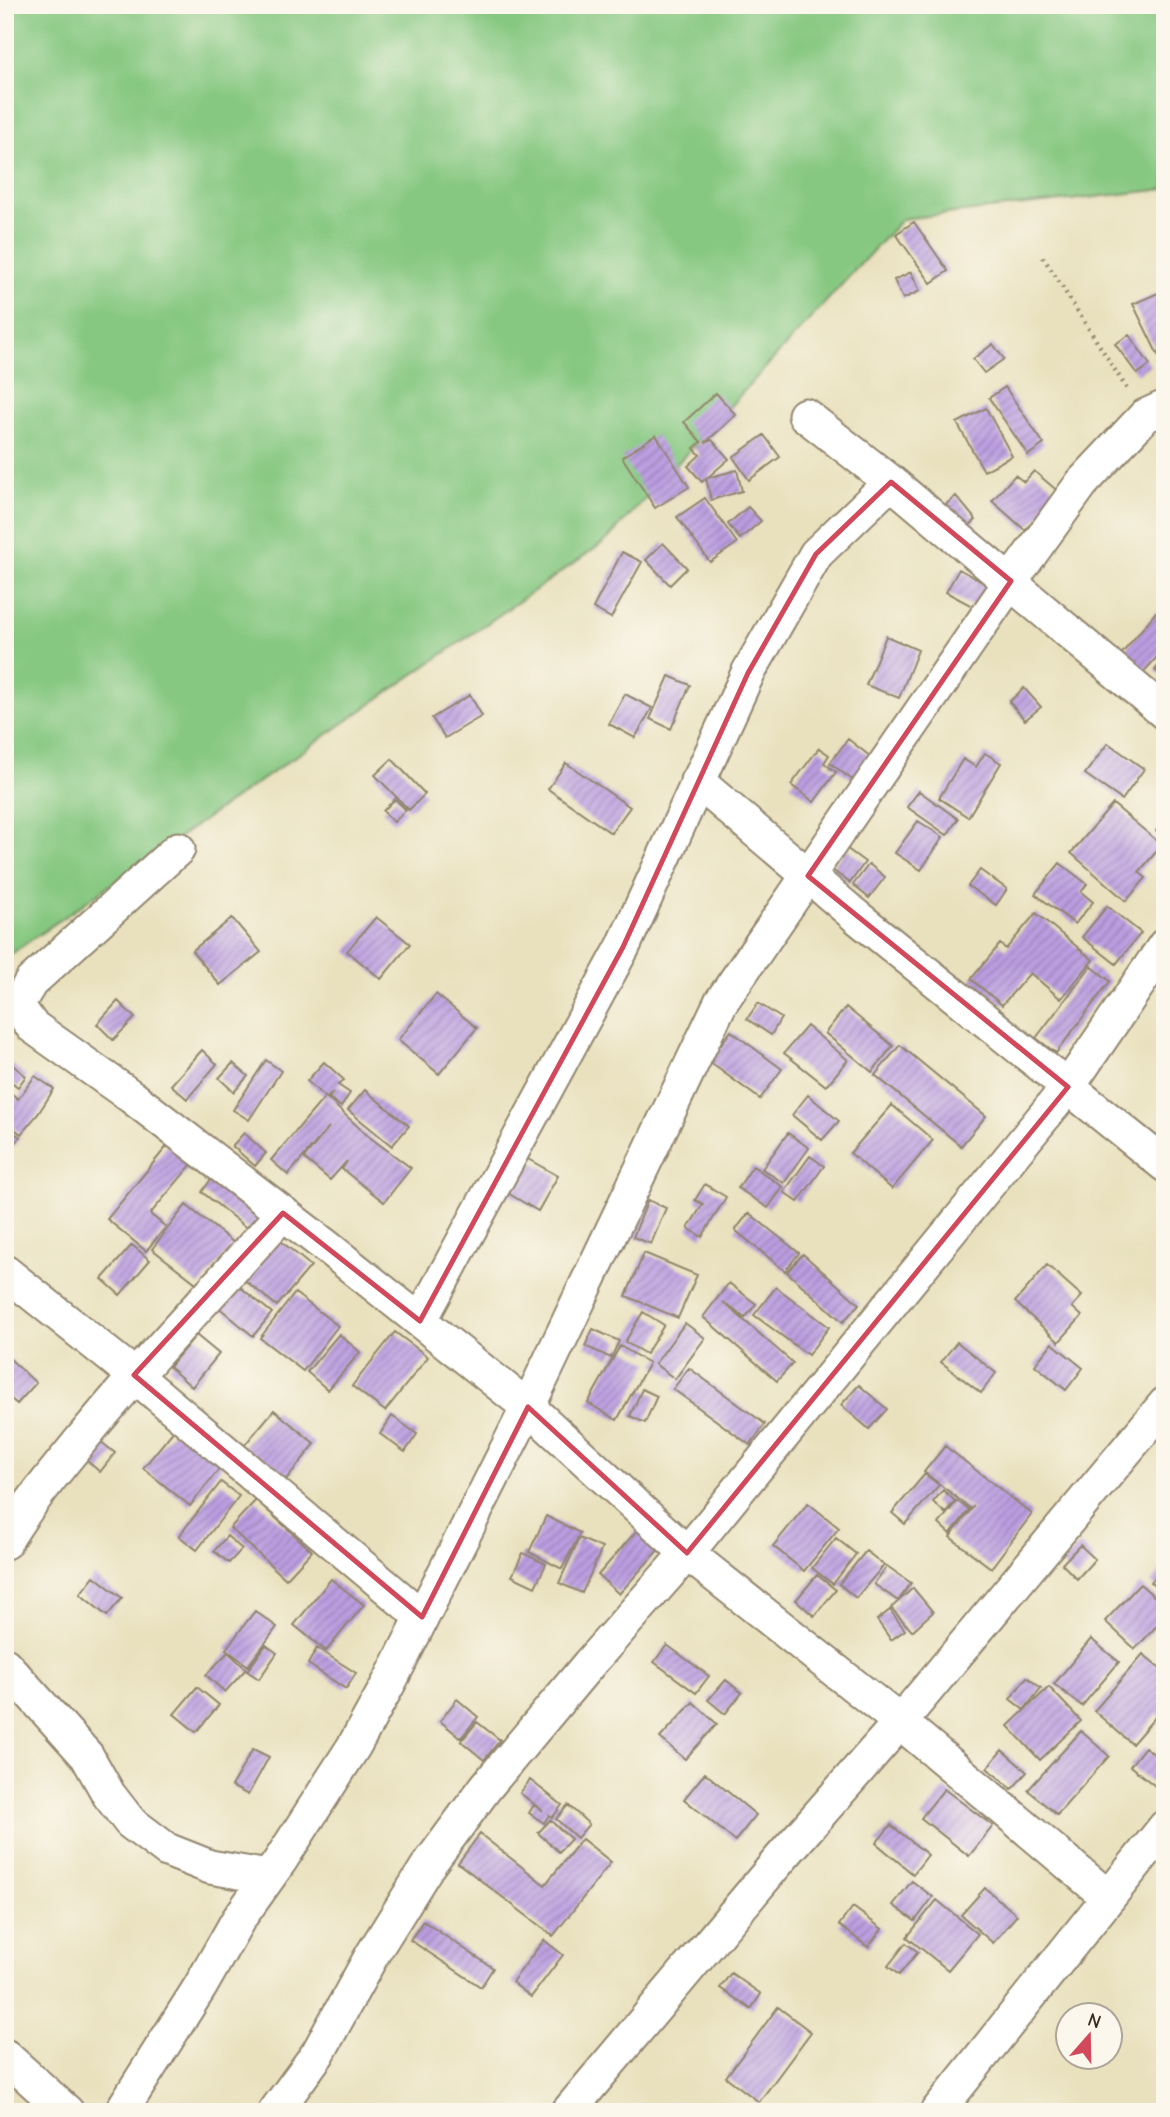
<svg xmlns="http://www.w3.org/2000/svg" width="1170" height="2117" font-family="'Comic Neue',sans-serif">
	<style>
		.grass { fill: #86c881; stroke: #607950; stroke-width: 2 }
		.building { fill: url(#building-hatch) }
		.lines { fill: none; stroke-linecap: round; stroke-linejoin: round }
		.minor-casing { stroke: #92866e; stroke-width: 37 }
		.path { stroke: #92866e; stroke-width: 4.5; stroke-dasharray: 2 5; stroke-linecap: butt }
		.minor { stroke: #fff; stroke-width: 33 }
		.marked { fill: none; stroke: #d1495b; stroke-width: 5; stroke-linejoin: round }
	</style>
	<defs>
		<pattern id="building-hatch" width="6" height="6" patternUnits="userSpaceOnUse" patternTransform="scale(1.75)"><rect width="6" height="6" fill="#bb9ee1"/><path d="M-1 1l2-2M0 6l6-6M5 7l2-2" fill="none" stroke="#9981b6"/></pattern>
	</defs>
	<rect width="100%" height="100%" fill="#fbf7ec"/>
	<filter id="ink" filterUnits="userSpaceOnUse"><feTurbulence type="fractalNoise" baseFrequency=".0143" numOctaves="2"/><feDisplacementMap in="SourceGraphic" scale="14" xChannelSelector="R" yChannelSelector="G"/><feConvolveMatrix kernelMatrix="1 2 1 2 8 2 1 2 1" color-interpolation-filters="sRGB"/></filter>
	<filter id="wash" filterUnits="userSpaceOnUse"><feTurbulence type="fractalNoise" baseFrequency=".00686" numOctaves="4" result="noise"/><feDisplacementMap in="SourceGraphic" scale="28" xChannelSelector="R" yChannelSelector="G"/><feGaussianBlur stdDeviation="1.57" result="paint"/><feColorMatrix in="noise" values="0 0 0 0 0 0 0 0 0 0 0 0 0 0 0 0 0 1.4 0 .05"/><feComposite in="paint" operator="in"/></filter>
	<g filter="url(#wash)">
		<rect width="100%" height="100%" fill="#e9e1be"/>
		<path class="grass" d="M5,5H1165V189L902,219L607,540L5,958Z"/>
		<g id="blocks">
			<path class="building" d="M914,222L948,271L931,283L896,234Z
				M911,272L920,291L903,299L894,280Z
				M1158,293L1165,308V351L1158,355L1133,304Z
				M1129,335L1150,365L1137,374L1115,344Z
				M993,344L1004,359L984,373L973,359Z
				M1005,387L1044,444L1028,455L989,398Z
				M716,393L736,415L705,443L712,440L729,459L707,478L737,470L742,491L711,500L706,478L702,482L688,466L700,455L694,448L701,442L684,422Z
				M986,408L1012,456L984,471L957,423Z
				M656,435L689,487L655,508L622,457Z
				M764,435L780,457L749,480L733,457Z
				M1034,471L1060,493L1025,530L992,501L1015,475L1024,482Z
				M956,496L976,520L964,530L944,506Z
				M705,498L737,543L710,562L677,517Z
				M748,507L761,521L740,539L728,524Z
				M663,543L687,568L670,585L646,560Z
				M622,552L642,562L611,618L593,608Z
				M959,569L998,591L985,613L946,592Z
				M1156,612L1165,619V648L1141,675L1119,657Z
				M886,636L918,650L899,698L866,685Z
				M1165,658V678L1155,670Z
				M669,676L690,685L671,729L650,719Z
				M1024,688L1041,707L1025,720L1009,702Z
				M625,694L652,708L635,738L609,724Z
				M470,695L482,716L445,738L432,718Z
				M848,739L880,764L863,788L830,763Z
				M1108,743L1144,769L1122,800L1085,774Z
				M819,748L829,755L824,763L836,772L814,802L791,785Z
				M985,753L1001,763L968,817L939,798L963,759L976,767Z
				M392,759L425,794L409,810L375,775Z
				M566,763L630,807L611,833L548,789Z
				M919,791L958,819L947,835L907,807Z
				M395,799L406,810L394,822L383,811Z
				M1113,804L1162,845L1139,872L1146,878L1126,901L1071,853Z
				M1165,819V838L1156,831Z
				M918,821L943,837L921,870L895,853Z
				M846,848L865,862L850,883L831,869Z
				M1060,863L1087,884L1081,892L1093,902L1075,924L1035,894Z
				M869,864L885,877L869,898L853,885Z
				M980,870L1007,889L996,905L968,886Z
				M1107,906L1141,933L1116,964L1082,937Z
				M1036,913L1093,960L1061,999L1030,973L1002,1005L971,979L1000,944L1006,949Z
				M376,917L410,944L381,979L347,951Z
				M232,918L261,952L220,985L192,951Z
				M1091,966L1110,981L1056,1053L1036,1038Z
				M436,994L477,1028L439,1074L398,1040Z
				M118,1001L135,1018L113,1040L97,1024Z
				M758,1003L781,1018L771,1035L747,1019Z
				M846,1007L893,1046L872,1072L825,1033Z
				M807,1026L848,1060L826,1086L784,1053Z
				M731,1031L782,1069L760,1099L708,1061Z
				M900,1045L986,1116L961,1146L875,1075Z
				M202,1050L217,1064L187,1099L171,1085Z
				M266,1060L281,1071L249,1120L233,1110Z
				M324,1062L344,1080L338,1085L350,1093L341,1107L329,1098L333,1092L327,1098L368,1136L411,1168L384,1202L342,1169L347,1161L330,1180L304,1158L329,1127L288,1175L271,1160L325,1097L307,1081Z
				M10,1063L26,1076L18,1087L5,1077V1068Z
				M233,1063L248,1076L234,1092L219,1078Z
				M35,1076L54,1089L38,1114L21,1134L5,1121V1088L18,1099Z
				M365,1090L409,1126L392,1146L348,1110Z
				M808,1095L839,1121L822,1140L792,1115Z
				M892,1105L933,1140L892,1189L850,1153Z
				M5,1126L20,1137L13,1147L5,1140Z
				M244,1133L266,1153L255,1166L232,1146Z
				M788,1133L809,1148L784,1183L762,1169Z
				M168,1145L192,1164L150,1214L166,1227L146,1251L107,1219Z
				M810,1156L824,1166L798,1202L784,1192Z
				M526,1158L558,1176L538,1211L506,1192Z
				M753,1166L783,1187L768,1208L738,1188Z
				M214,1175L274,1220L260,1239L202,1192Z
				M705,1184L726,1197L702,1237L688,1228L703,1204L695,1200Z
				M648,1200L666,1208L651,1244L633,1237Z
				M186,1205L234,1243L200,1286L152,1249Z
				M749,1213L799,1253L785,1271L735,1230Z
				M276,1237L311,1266L277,1306L242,1278Z
				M132,1245L150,1260L120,1295L102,1279Z
				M644,1253L697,1275L678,1318L626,1296Z
				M803,1254L859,1304L843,1322L787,1272Z
				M1047,1265L1082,1296L1072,1307L1082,1316L1059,1342L1015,1302Z
				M223,1273L272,1313L253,1336L204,1295Z
				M729,1283L756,1304L745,1318L723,1302L793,1363L777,1381L703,1317Z
				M776,1287L829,1327L808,1355L754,1315Z
				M295,1293L338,1326L303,1371L260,1338Z
				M643,1312L664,1325L646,1354L625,1342Z
				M685,1323L705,1338L675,1379L655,1364Z
				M593,1329L619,1341L611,1358L585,1346Z
				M395,1332L428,1357L385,1411L352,1386Z
				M339,1334L360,1352L328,1390L307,1372Z
				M196,1335L219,1354L192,1387L169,1367Z
				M957,1342L996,1373L981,1393L941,1362Z
				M1052,1343L1083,1368L1066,1390L1035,1365Z
				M620,1346L649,1363L617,1420L588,1403Z
				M9,1358L36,1383L17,1404L5,1394V1362Z
				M689,1368L765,1424L750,1445L673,1389Z
				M859,1385L887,1409L869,1429L841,1405Z
				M642,1389L657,1396L645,1423L630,1416Z
				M274,1410L315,1444L284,1482L242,1448Z
				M392,1416L417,1434L405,1452L380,1434Z
				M180,1423L226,1460L190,1506L143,1468Z
				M100,1441L115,1453L100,1472L85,1459Z
				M945,1446L1032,1514L991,1568L950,1537L974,1506L971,1509L924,1472Z
				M925,1474L939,1485L905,1524L892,1513Z
				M221,1482L239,1496L197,1550L179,1536Z
				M943,1490L955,1501L945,1513L933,1502Z
				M256,1500L312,1551L286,1579L230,1528Z
				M957,1501L969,1510L950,1534L939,1524Z
				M808,1503L839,1528L804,1571L773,1546Z
				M546,1516L580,1533L562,1569L529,1552Z
				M638,1529L660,1548L619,1594L598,1575Z
				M227,1536L242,1549L229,1563L214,1551Z
				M579,1538L602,1548L582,1593L559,1583Z
				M836,1538L856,1554L833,1584L812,1568Z
				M1080,1545L1095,1559L1077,1579L1062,1564Z
				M866,1551L884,1565L856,1598L839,1584Z
				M523,1553L546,1564L535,1587L512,1576Z
				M887,1566L911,1583L898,1601L874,1584Z
				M1165,1567V1595L1151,1582Z
				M817,1575L836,1590L814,1616L796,1600Z
				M94,1576L122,1598L107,1616L80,1594Z
				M331,1579L364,1605L326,1651L294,1625Z
				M1140,1584L1165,1606V1617L1135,1649L1105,1621Z
				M913,1588L933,1612L912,1631L891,1608Z
				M890,1610L905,1630L891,1640L877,1620Z
				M255,1611L277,1627L248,1666L226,1649Z
				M1091,1639L1119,1662L1082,1706L1054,1684Z
				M266,1645L277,1653L259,1679L247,1671Z
				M667,1645L709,1676L696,1693L654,1662Z
				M317,1648L356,1673L346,1689L308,1664Z
				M228,1652L246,1669L225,1692L206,1675Z
				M1143,1654L1165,1672V1720L1158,1714L1132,1744L1094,1711Z
				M1027,1677L1041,1688L1024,1710L1010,1699Z
				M726,1680L742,1693L725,1714L708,1700Z
				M197,1687L219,1705L196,1732L174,1714Z
				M1049,1687L1081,1721L1040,1760L1008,1726Z
				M457,1699L478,1717L461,1738L440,1721Z
				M693,1702L717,1724L685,1759L660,1738Z
				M477,1722L500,1740L484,1760L461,1741Z
				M1081,1731L1109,1756L1057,1815L1028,1790Z
				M1145,1747L1165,1763V1794L1130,1766Z
				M253,1749L269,1757L248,1795L231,1786Z
				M1002,1750L1027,1772L1012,1789L987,1768Z
				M705,1773L756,1815L735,1841L684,1799Z
				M530,1780L562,1805L552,1818L549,1815L544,1823L529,1813L534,1805L543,1811L520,1793Z
				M944,1789L993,1826L969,1856L921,1818Z
				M568,1805L589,1824L577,1838L556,1819Z
				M550,1820L571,1839L559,1852L538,1833Z
				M891,1825L928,1855L913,1874L876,1843Z
				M480,1834L545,1885L582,1839L611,1862L553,1936L458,1863Z
				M912,1881L933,1897L915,1921L893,1905Z
				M985,1888L1017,1915L993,1943L961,1915Z
				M937,1900L978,1934L948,1970L907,1937Z
				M853,1907L882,1929L868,1947L839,1925Z
				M423,1921L493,1968L481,1987L410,1940Z
				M544,1940L563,1955L531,1997L512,1982Z
				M906,1943L918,1952L899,1975L888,1966Z
				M731,1973L761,1994L751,2009L720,1988Z
				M778,2007L811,2032L759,2102L726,2077Z"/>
		</g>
	</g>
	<g filter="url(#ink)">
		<use href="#blocks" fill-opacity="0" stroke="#92866e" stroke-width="2"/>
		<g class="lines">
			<g class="minor-casing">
				<path id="minor" d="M805,415L891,482L1165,713
					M697,781L857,917L1165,1165
					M178,849L31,982L17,1005L32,1026L132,1097L327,1247L528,1407L687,1553L900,1722L1108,1897
					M5,1272L134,1375L422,1617
					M420,1321L623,947L748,673L816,554L891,482
					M5,1542C27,1505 54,1473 81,1440C145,1361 216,1289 283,1213
					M5,1665L87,1756L109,1795L130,1822L167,1850L210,1867L268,1877
					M5,2056L67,2112
					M121,2112L200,1987L238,1920L280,1861L354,1746L390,1681L528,1407L721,1002L1011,581L1082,483L1145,416L1165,407
					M275,2112L318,2053L372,1955L427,1867L486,1787L589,1664L687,1553L1068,1087L1165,945
					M568,2112L781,1858L900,1722L1165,1404
					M937,2112L1165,1827"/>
			</g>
			<path class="path" d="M1043,257L1129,392"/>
			<use href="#minor" class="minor"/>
		</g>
	</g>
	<path class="marked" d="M891,482L1011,581L808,876L1068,1087L687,1553L528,1407L422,1617L134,1375L283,1213L420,1321L623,947L748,673L816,554Z"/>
	<rect width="1170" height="2117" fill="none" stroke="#fbf7ec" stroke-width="28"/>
	<g transform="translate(1089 2036) rotate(20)"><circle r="33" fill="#fbf7ec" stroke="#aea59a" stroke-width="2"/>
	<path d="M0-5L12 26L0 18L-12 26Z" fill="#d1495b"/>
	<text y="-10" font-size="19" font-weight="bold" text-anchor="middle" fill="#3b2a1e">N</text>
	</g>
</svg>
